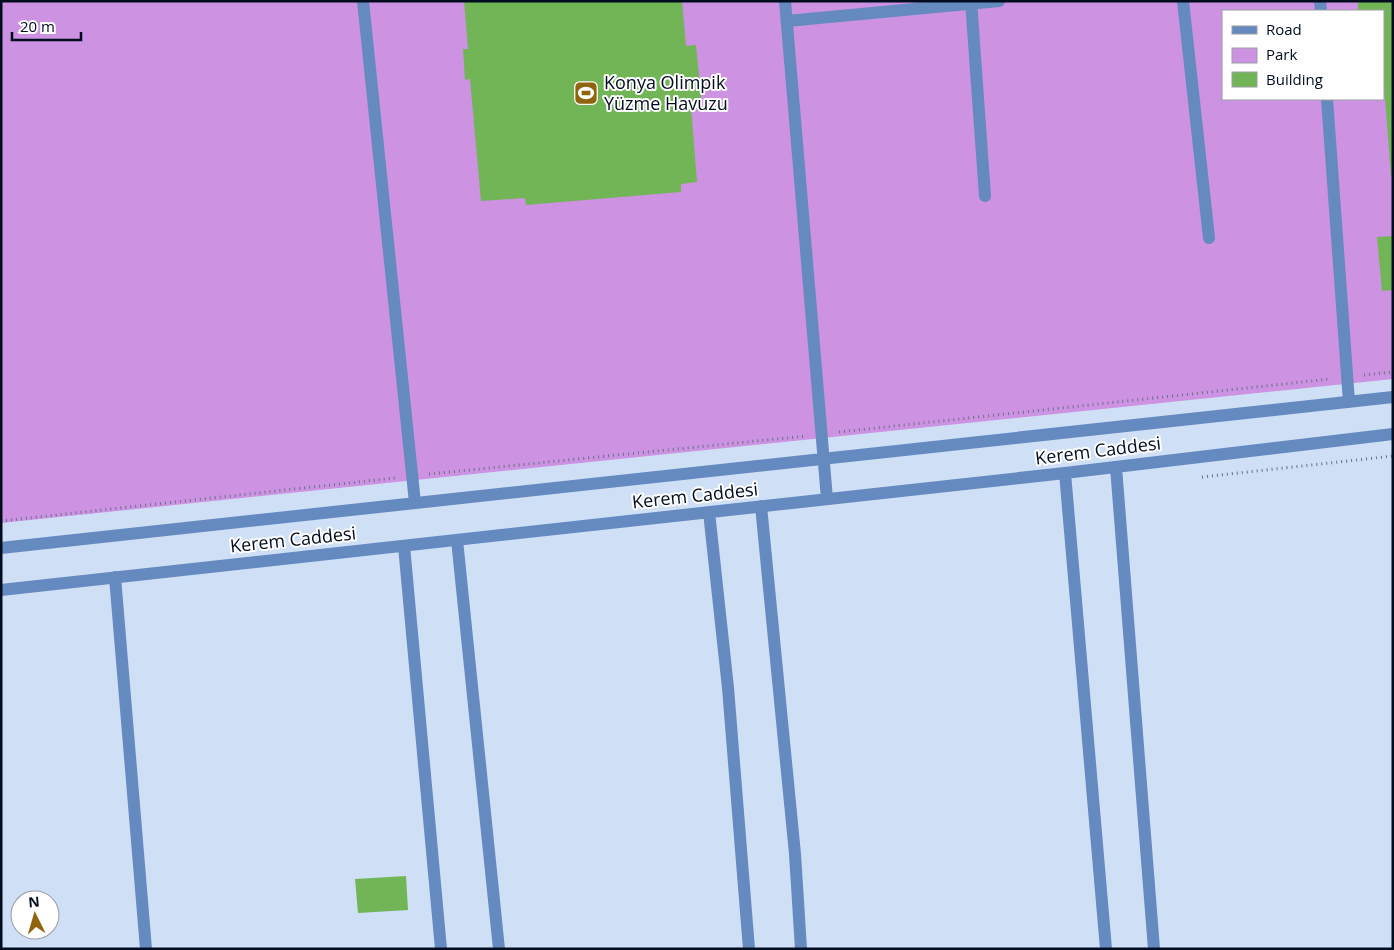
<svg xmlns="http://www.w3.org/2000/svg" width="1394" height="950" font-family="'Open Sans',sans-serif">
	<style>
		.green { fill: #cd92e1; fill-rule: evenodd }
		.building { fill: #72b557 }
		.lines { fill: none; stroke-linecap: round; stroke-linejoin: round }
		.path { stroke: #667387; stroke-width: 3; stroke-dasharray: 1 4; stroke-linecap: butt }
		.minor { stroke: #648ac0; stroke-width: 12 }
		.labels { text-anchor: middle; stroke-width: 4; stroke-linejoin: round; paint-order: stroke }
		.poi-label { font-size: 18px; fill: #020c1f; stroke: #fefefe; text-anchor: start }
		.street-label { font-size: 18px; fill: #020c1f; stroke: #fefefe }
	</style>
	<rect width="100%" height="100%" fill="#cfdff5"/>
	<path class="green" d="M1,1H1393V379L1,523ZM1223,11H1383V99H1223Z"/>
	<path class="building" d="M464,1H682L686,46L696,45L702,106L691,107L697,182L681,184V192L526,205L525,198L481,201L470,79L465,80L463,49H468Z
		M1358,1H1393V176H1391L1383,73V11H1358Z
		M1393,236V290L1382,291L1377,237Z
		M406,876L408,910L358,913L355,879Z"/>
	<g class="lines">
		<path class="path" d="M1364,375L1393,372
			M839,432L1330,379
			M429,474L806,436
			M1202,477L1393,456
			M1,521L395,478"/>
		<path class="minor" d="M363,1L415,503
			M785,1L827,499
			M971,1L985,196
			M1183,1L1209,238
			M1320,1L1321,11
			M787,21L999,1
			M1327,99L1349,402
			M1116,467L1154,949
			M1065,473L1106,949
			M761,506L795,854L801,949
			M709,512L728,688L749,949
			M457,540L499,949
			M404,546L441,949
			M1,548L1393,397
			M115,577L146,949
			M1,590L1065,473L1393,434"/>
	</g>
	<defs>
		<g id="stadium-square" transform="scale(1.25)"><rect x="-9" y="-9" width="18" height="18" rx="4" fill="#90640c" stroke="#fefefe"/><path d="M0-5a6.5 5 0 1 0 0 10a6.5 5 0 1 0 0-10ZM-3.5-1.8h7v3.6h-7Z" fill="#fff"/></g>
	</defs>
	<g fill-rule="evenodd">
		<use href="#stadium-square" x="586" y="93"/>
	</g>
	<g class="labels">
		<g class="poi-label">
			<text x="604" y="89">Konya Olimpik<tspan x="604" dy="21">Yüzme Havuzu</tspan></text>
		</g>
		<g class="street-label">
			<text transform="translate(1098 451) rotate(-7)" y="6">Kerem Caddesi</text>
			<text transform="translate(695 496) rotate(-6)" y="6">Kerem Caddesi</text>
			<text transform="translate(293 540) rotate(-6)" y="6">Kerem Caddesi</text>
		</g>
	</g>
	<rect width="1394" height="950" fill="none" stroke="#020c1f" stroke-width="5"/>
	<rect x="1222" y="10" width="162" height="90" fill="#fefefe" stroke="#999da5"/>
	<rect x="1232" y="26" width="25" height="8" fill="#648ac0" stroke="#999da5"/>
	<text x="1266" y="35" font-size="15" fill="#020c1f">Road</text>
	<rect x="1232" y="48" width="25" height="15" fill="#cd92e1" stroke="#999da5"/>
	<text x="1266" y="60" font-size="15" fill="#020c1f">Park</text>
	<rect x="1232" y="72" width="25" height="15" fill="#72b557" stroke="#999da5"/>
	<text x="1266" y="85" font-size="15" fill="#020c1f">Building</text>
	<g transform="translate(35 915) rotate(355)"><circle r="24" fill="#fefefe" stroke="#999da5"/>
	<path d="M0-4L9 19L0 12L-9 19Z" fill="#90640c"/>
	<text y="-8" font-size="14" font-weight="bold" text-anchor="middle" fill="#020c1f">N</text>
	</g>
	<path d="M12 32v8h69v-8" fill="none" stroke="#020c1f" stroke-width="2.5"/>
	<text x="20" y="32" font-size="15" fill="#020c1f" stroke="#fefefe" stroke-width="4" paint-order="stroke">20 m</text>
</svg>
